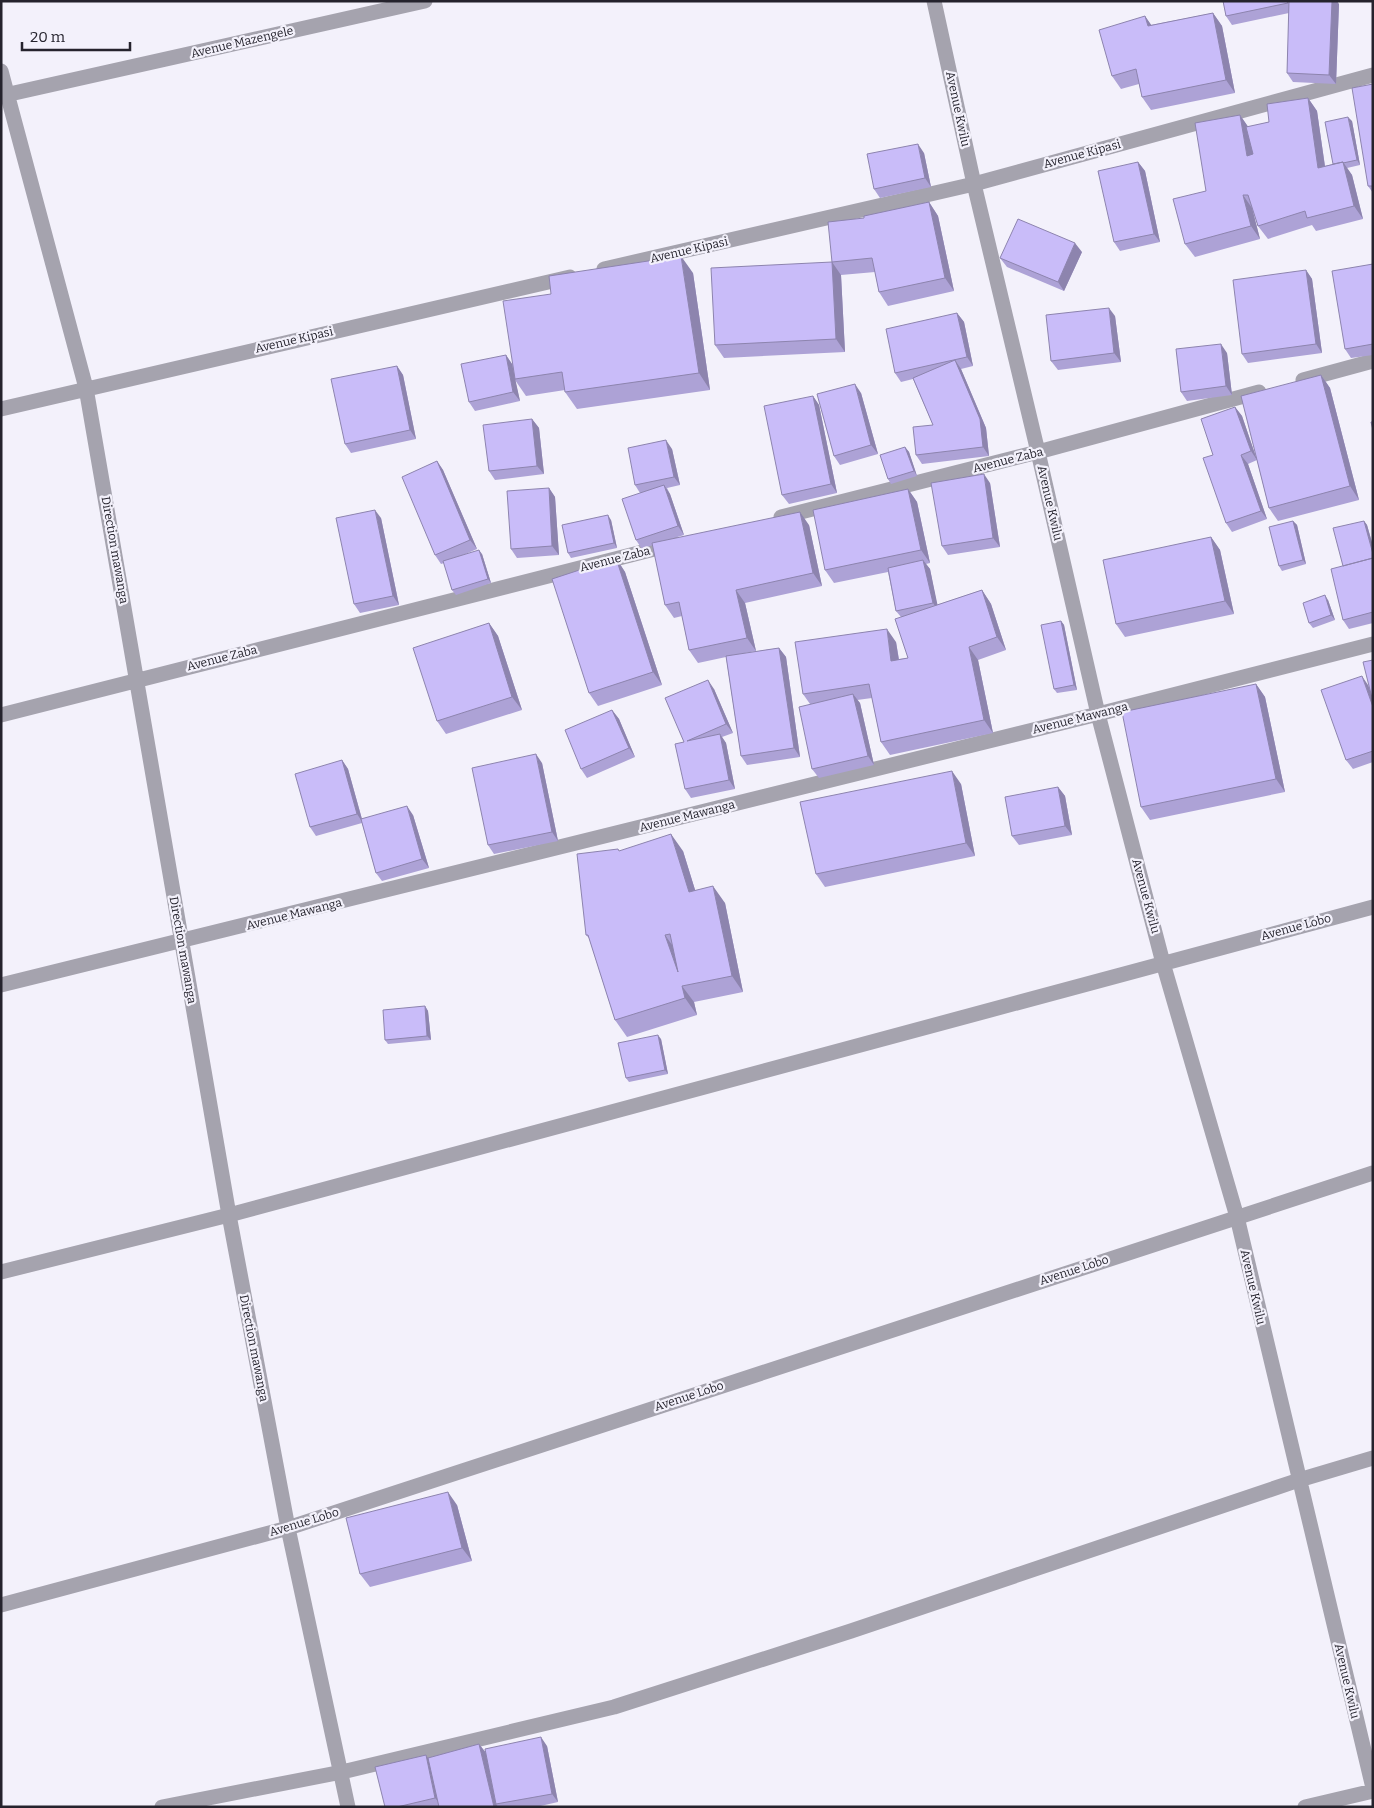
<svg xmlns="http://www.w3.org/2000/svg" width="1374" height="1808" font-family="Bitter,serif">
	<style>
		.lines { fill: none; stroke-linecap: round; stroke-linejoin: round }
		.street { stroke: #a5a3ae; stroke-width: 15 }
		.wall { fill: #ada2d6 }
		.shaded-wall { fill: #8d84ae }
		.building { fill: #c9bcf9; stroke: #8d84ae; fill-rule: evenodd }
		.labels { text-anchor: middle; stroke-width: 4.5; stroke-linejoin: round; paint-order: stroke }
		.street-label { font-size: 12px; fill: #25232d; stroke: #f3f1fb }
	</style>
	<rect width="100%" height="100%" fill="#f3f1fb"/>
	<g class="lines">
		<path class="street" d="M934,1L974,184L1038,452L1098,714L1163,963L1237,1217L1373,1788
			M1,71L86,388L229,1215L288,1528L348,1807
			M1,96L425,1
			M604,269L974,184L1373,75
			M1303,380L1373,361
			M1,409L570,277
			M781,517L1038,452L1259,392
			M1,715L674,544
			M1,985L1098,714L1373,644
			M1,1272L229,1215L1373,907
			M1,1605L288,1528L1373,1173
			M162,1807L342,1772L614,1707L851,1631L1299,1480L1373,1458
			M1305,1807L1373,1791"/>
	</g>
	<path class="wall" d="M1223,1L1339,4L1336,84L1293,82L1287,73L1289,13L1232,25L1226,16Z
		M1213,13L1222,26L1235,93L1151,110L1142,97L1139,84L1121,89L1112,76L1145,16L1151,25Z
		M1373,84V193L1368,186Z
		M1308,98L1317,111L1325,166L1333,164L1352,121L1360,165L1347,168L1352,175L1363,219L1316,231L1312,225L1268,239L1258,226L1252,208L1260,239L1195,257L1185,244L1206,191L1240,115L1248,127L1269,122Z
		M924,153L931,187L880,198L874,189Z
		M1138,162L1145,171L1160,242L1120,251L1114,242Z
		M929,202L938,216L954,291L888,306L879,292L875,272L841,275L845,352L724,358L715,345L832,262L864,218Z
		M1082,252L1064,291L1007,267L1000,258Z
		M1373,264V355L1351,358L1345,349Z
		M1306,270L1312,279L1322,353L1248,363L1242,354Z
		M693,273L710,390L577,409L565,392V390L526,396L515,380L520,401L475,411L469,402L506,355L512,364Z
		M957,313L964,322L973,366L961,369L986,428L989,456L922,464L916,455L933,425L913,379L901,382L895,373Z
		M1115,316L1121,362L1058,370L1051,361Z
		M1227,353L1232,395L1187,401L1181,392Z
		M397,366L403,375L416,439L351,453L345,444Z
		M1321,375L1330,388L1359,500L1278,521L1269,508L1257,460L1248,464L1267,519L1232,532L1226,523L1213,455L1235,407L1242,416L1256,457Z
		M861,393L878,454L840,465L834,456Z
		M813,396L819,405L837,493L789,504L782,495Z
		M532,419L539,428L544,474L495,480L489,471Z
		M905,447L909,452L917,476L891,484L888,479Z
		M672,449L680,485L667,488L670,494L684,535L671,539L809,525L822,586L745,603L756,651L745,653L779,648L786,657L800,757L747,765L741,756L726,657L698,663L689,650L682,616L674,618L665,605L653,545L642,549L636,540L640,493L635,485Z
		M437,461L443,470L477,549L461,556L482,554L491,583L456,595L452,590L444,563L441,564L435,555Z
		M990,483L1000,547L948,555L942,546Z
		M549,488L555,497L559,555L517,558L511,549Z
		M908,489L917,502L930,563L926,564L930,569L937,605L982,590L991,604L1006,650L978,660L993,733L890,755L881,742L872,698L857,700L860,703L874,765L819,778L812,769L810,704L803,694L896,642L899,659L908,658L901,617L896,611L888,572L834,583L825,570Z
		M381,518L399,605L360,613L354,604Z
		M611,520L617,548L571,558L568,553Z
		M1293,521L1297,525L1306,564L1282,571L1279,566Z
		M1364,521L1367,525L1373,546V623L1349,629L1343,620Z
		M1211,537L1220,550L1234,614L1125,637L1116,624Z
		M616,558L625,572L662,685L598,706L589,693Z
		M1328,600L1335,620L1313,628L1309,623Z
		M1061,621L1064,625L1077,690L1057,693L1054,689Z
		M489,623L498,636L522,710L446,734L437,721Z
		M1373,660V762L1353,769L1346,760L1368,685L1370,690Z
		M1256,684L1265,697L1285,792L1150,820L1141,807Z
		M714,689L733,733L722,737L726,743L735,789L691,798L685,789L684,742Z
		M612,710L619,719L635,757L587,778L581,769Z
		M342,760L348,769L362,819L413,815L429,868L382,881L376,873L362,823L316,836L310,827Z
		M542,763L558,841L494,854L488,845Z
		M961,784L975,856L825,887L816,874Z
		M1058,787L1065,796L1072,835L1019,845L1012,836Z
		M620,851H683L695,890L725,903L743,992L694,1002L697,1015L627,1037L615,1020L589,938L586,935Z
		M425,1006L428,1011L431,1040L388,1044L385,1040Z
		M661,1039L668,1074L629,1082L626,1078Z
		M457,1505L472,1561L370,1587L360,1574Z
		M479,1744L486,1753L547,1746L558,1802L536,1807H385L428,1758Z"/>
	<path class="shaded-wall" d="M1332,1H1337L1339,4L1336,84L1329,75Z
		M1213,13L1222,26L1235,93L1226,80Z
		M1145,16L1154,29L1148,26Z
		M1308,98L1317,111L1327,181L1318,168Z
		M1240,115L1249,128L1256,169L1247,156Z
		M1348,117L1352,121L1360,165L1357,160Z
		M918,144L924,153L931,187L925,178Z
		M1138,162L1145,171L1160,242L1154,234Z
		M1343,162L1352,175L1363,219L1354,206Z
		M1243,195L1252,208L1260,239L1251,226Z
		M929,202L938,216L954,291L945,278Z
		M1075,243L1082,252L1064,291L1058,282Z
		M681,256L693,273L710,390L699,373Z
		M832,262L841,275L845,352L836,339Z
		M1306,270L1312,279L1322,353L1316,344Z
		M1109,308L1115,316L1121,362L1114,353Z
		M957,313L964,322L973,366L967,357Z
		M1221,344L1227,353L1232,395L1226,386Z
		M506,355L512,364L520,401L513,392Z
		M955,360L961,369L986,428L989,456L983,447Z
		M397,366L403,375L416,439L410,430Z
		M1321,375L1330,388L1359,500L1350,486Z
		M855,384L861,393L878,454L871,445Z
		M813,396L819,405L837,493L831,484Z
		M1235,407L1242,416L1257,460L1251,451Z
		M532,419L539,428L544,474L537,466Z
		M666,440L672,449L680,485L674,477Z
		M905,447L909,452L917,476L914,471Z
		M1241,455L1248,464L1267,519L1261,511Z
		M437,461L443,470L477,549L470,540Z
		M984,474L990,483L1000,547L993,538Z
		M664,485L670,494L684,535L678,526Z
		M549,488L555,497L559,555L552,546Z
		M908,489L917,502L930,563L921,550Z
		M375,510L381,518L399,605L393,596Z
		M800,512L809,525L822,586L813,573Z
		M608,515L611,520L617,548L614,543Z
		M1293,521L1297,525L1306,564L1303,560Z
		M1364,521L1367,525L1373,546V554Z
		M1211,537L1220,550L1234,614L1225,601Z
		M479,550L482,554L491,583L488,579Z
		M616,558L625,572L662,685L653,672Z
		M923,560L930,569L939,612L933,603Z
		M736,590L745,603L756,651L747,638Z
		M982,590L991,604L1006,650L997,637Z
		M1325,595L1328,600L1335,620L1331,615Z
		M1061,621L1064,625L1077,690L1074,685Z
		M489,623L498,636L522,710L512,697Z
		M887,629L896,642L901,674L891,661Z
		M969,647L978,660L993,733L984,720Z
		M779,648L786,657L800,757L794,748Z
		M1362,676L1368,685L1373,699V707Z
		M708,680L714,689L733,733L726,724Z
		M1256,684L1265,697L1285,792L1276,779Z
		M853,694L860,703L874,765L868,756Z
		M612,710L619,719L635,757L629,748Z
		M720,734L726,743L735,789L729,780Z
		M536,754L542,763L558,841L552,832Z
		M342,760L348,769L363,823L357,814Z
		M952,771L961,784L975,856L966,843Z
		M1058,787L1065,796L1072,835L1065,826Z
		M407,806L413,815L429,868L422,859Z
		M671,834L683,851L701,909L689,892Z
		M713,886L725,903L743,992L732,976Z
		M665,935L677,952L678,972Z
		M682,986L694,1002L697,1015L685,998Z
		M425,1006L428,1011L431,1040L427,1036Z
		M658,1035L661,1039L668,1074L665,1070Z
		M448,1492L457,1505L472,1561L462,1548Z
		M541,1737L547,1746L558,1802L552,1794Z
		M479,1744L486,1753L496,1804L498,1807H494Z
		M426,1755L432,1764L442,1806L435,1798Z"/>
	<path class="building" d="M1223,1H1287L1288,3L1226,16Z
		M1289,1H1332L1329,75L1287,73Z
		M1213,13L1226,80L1142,97L1136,69L1112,76L1099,30L1145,16L1148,26Z
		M1373,84V186H1368L1352,88Z
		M1308,98L1318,168L1343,162L1354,206L1307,218L1305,211L1258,226L1248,195H1243L1251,226L1185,244L1173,199L1206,191L1195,123L1240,115L1247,156L1253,154L1246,127L1269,122L1267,104Z
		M1348,117L1357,160L1343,163V162L1333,164L1325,122Z
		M918,144L925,178L874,189L867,154Z
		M1138,162L1154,234L1114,242L1098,171Z
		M929,202L945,278L879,292L872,258L832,262L828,222L864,218V216Z
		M1018,219L1075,243L1058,282L1000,258Z
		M681,256L699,373L565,392L562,372L515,379L503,301L551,294L549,276Z
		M832,262L836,339L715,345L711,268Z
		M1373,264V344L1345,349L1332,271Z
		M1306,270L1316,344L1242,354L1233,280Z
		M1109,308L1114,353L1051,361L1046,315Z
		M957,313L967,357L895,373L886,329Z
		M1221,344L1226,386L1181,392L1176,349Z
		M506,355L513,392L469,402L461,364Z
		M955,360L980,419L983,447L916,455L913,427L933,425L913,378Z
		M397,366L410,430L345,444L331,379Z
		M1321,375L1350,486L1269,508L1241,396Z
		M855,384L871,445L834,456L817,394Z
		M813,396L831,484L782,495L764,406Z
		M1235,407L1251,451L1241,455L1261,511L1226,523L1203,458L1213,455L1201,419Z
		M532,419L537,466L489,471L483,425Z
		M1371,422H1373V430Z
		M666,440L674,477L635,485L628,448Z
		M905,447L914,471L888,479L880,455Z
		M437,461L470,540L435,555L402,477Z
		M984,474L993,538L942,546L931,483Z
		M664,485L678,526L636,540L622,499Z
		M549,488L552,546L511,549L507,491Z
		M908,489L921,550L825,570L813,510Z
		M375,510L393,596L354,604L336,518Z
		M800,512L813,573L736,590L747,638L689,650L679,602L665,605L652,543Z
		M608,515L614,543L568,553L562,525Z
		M1293,521L1303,560L1279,566L1269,527Z
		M1364,521L1373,554V558L1343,566L1333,528Z
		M1211,537L1225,601L1116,624L1103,560Z
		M479,550L488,579L452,590L443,561Z
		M616,558L653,672L589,693L552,579Z
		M1373,558V612L1343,620L1331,569Z
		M923,560L933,603L896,611L888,568Z
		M982,590L997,637L969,647L984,720L881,742L869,684L803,694L795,642L887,629L891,661L908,658L895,619Z
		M1325,595L1331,615L1309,623L1303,603Z
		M1061,621L1074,685L1054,689L1041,625Z
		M489,623L512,697L437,721L413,648Z
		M779,648L794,748L741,756L726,656Z
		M1373,660V702L1363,662Z
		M1362,676L1373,707V751L1346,760L1321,690Z
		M708,680L726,724L687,741L720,734L729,780L685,789L675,744L684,742L665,698Z
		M1256,684L1276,779L1141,807L1122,712Z
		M853,694L868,756L812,769L799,707Z
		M612,710L629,748L581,769L565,730Z
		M536,754L552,832L488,845L472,768Z
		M342,760L357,814L310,827L295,774Z
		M952,771L966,843L816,874L800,802Z
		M1058,787L1065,826L1012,836L1005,797Z
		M407,806L422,859L376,873L361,819Z
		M671,834L689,892L713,886L732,976L682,986L685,998L615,1020L588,935H586L577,854L618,849L619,851ZM670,934L678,972L665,935Z
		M425,1006L427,1036L385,1040L383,1010Z
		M658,1035L665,1070L626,1078L618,1043Z
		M448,1492L462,1548L360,1574L346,1518Z
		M541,1737L552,1794L496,1804L485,1749Z
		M479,1744L494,1807H439L428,1758Z
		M426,1755L435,1798L397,1807H385L375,1767Z"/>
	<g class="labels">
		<g class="street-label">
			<text transform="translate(242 42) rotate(-13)" y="4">Avenue Mazengele</text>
			<text transform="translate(958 109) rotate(78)" y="4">Avenue Kwilu</text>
			<text transform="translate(1082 154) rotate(-15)" y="4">Avenue Kipasi</text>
			<text transform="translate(689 250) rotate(-13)" y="4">Avenue Kipasi</text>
			<text transform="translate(294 340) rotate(-13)" y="4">Avenue Kipasi</text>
			<text transform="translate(1008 460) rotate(-14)" y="4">Avenue Zaba</text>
			<text transform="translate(1050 503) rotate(77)" y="4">Avenue Kwilu</text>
			<text transform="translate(115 550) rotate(80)" y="4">Direction mawanga</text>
			<text transform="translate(615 559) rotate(-14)" y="4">Avenue Zaba</text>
			<text transform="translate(222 658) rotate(-14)" y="4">Avenue Zaba</text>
			<text transform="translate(1080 718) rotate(-14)" y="4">Avenue Mawanga</text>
			<text transform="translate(687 816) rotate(-14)" y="4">Avenue Mawanga</text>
			<text transform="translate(1146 896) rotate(75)" y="4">Avenue Kwilu</text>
			<text transform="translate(294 914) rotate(-14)" y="4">Avenue Mawanga</text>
			<text transform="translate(1296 927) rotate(-15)" y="4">Avenue Lobo</text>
			<text transform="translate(183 950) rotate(80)" y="4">Direction mawanga</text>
			<text transform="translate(1074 1270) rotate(-18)" y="4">Avenue Lobo</text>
			<text transform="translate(1253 1287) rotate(77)" y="4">Avenue Kwilu</text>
			<text transform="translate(254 1348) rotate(79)" y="4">Direction mawanga</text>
			<text transform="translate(689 1396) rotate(-18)" y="4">Avenue Lobo</text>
			<text transform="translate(304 1522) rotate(-17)" y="4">Avenue Lobo</text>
			<text transform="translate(1347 1681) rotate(77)" y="4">Avenue Kwilu</text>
		</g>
	</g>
	<rect width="1374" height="1808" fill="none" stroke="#25232d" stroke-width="5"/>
	<path d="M22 42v8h108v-8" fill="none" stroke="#25232d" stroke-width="2.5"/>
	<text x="30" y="42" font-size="15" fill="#25232d" stroke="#f3f1fb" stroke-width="4" paint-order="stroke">20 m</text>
</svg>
